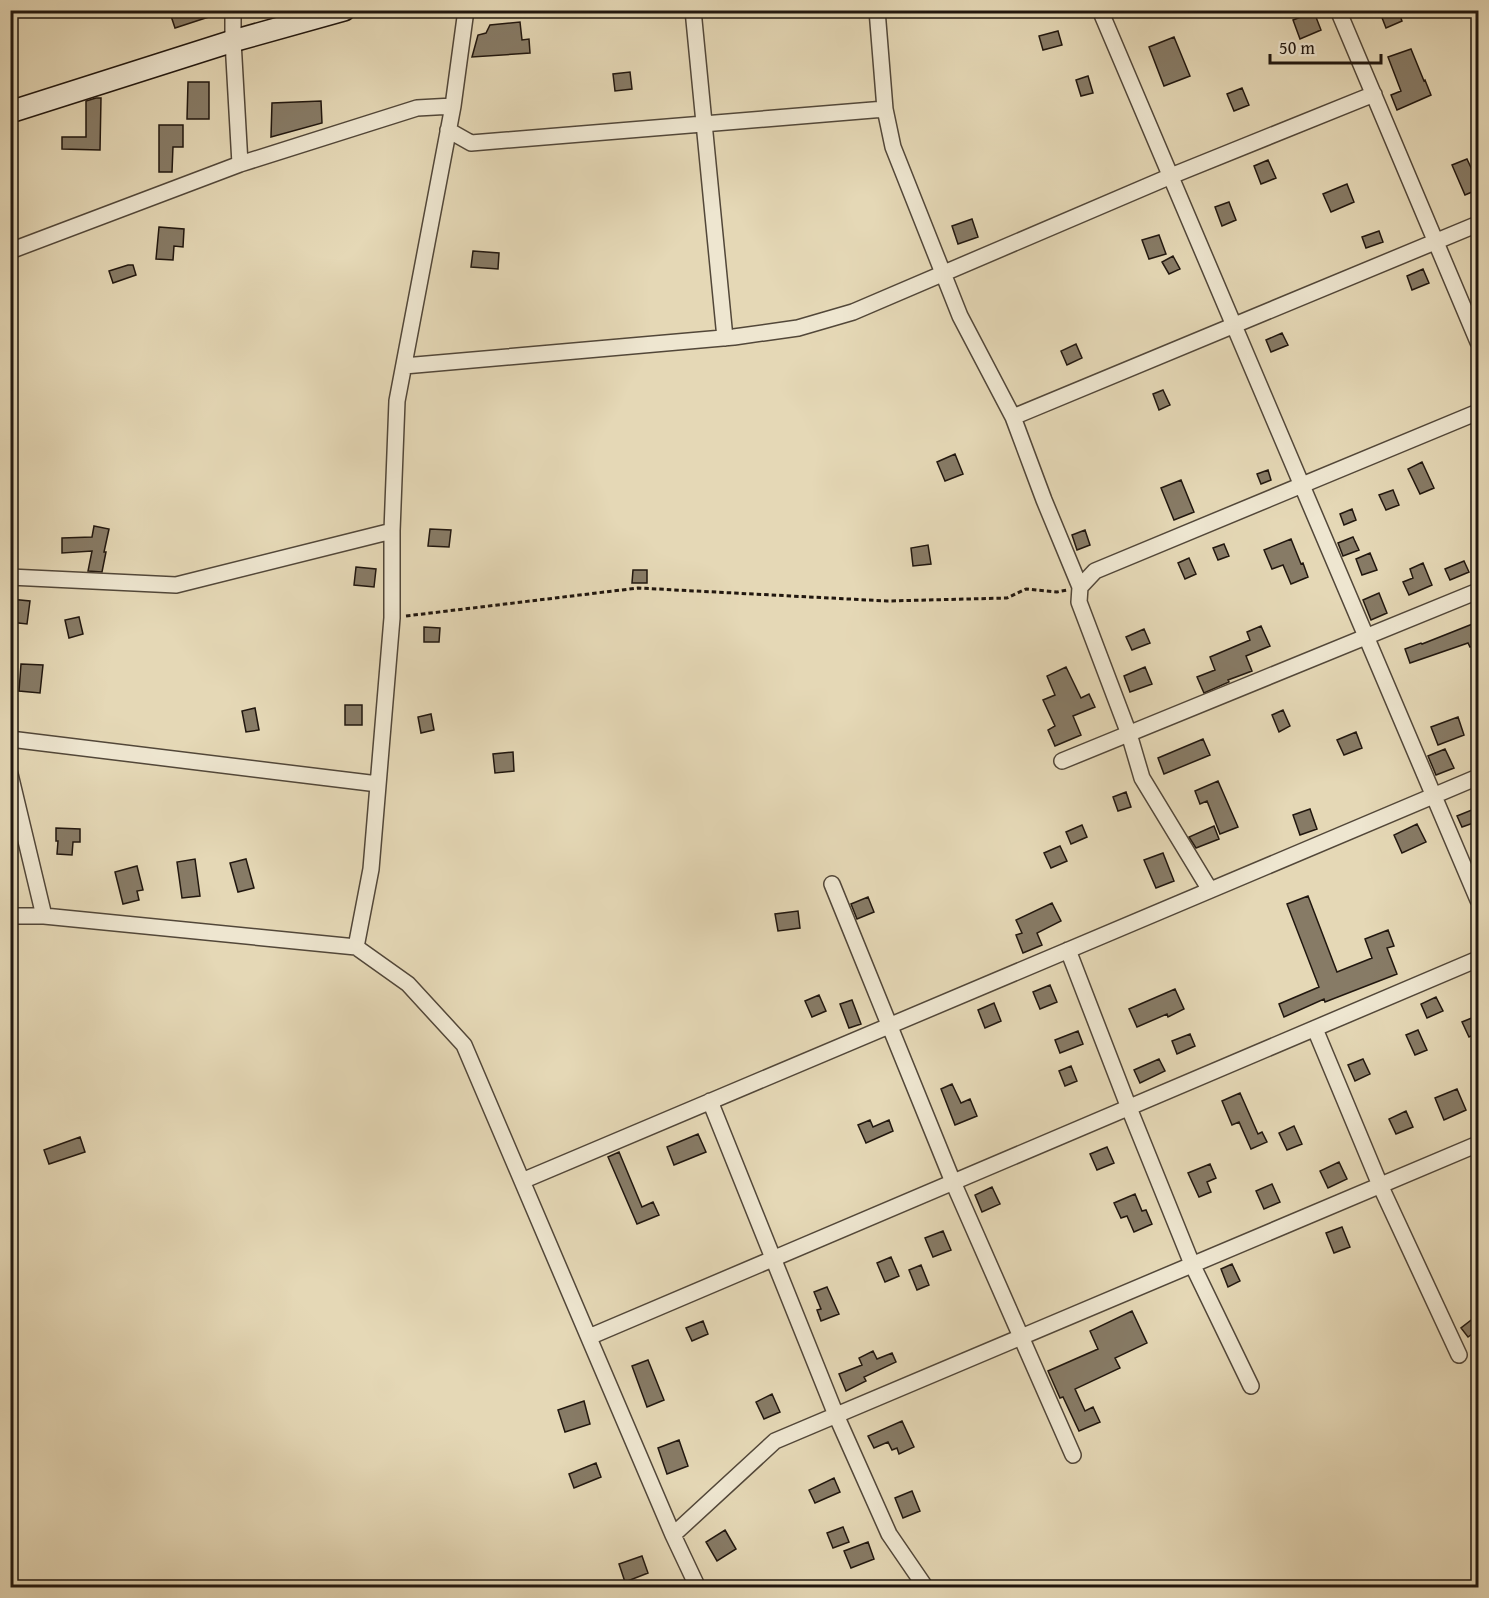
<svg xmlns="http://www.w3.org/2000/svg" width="1489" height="1598" font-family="'Gentium Book Plus',serif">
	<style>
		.building { fill: #877b66; stroke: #21170f; stroke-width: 1.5 }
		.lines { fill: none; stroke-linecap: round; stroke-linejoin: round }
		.street-casing { stroke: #524739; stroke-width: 18 }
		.secondary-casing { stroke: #21170f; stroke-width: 24 }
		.path { stroke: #21170f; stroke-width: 3; stroke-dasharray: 4.5 3; stroke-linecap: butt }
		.street { stroke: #eee6d0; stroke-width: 15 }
		.secondary { stroke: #eee6d0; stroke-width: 21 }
	</style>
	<rect width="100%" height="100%" fill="#e5d8b6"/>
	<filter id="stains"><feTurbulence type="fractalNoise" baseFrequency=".00333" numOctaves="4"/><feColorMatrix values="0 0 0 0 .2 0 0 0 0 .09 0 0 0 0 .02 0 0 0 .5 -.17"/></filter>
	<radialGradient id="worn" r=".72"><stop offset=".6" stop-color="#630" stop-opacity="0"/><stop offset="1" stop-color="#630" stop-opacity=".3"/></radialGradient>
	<path class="building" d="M169,10H220L221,13L175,28Z
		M1379,10H1398L1402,21L1386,28Z
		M1314,12L1321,30L1300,39L1293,20Z
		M520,22L522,40L529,39L530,53L472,57L478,35L486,33L490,25Z
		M1058,31L1062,45L1043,50L1039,36Z
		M1174,37L1190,76L1164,86L1149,47Z
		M1411,49L1424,81L1425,80L1431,95L1397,110L1391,95L1401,91L1388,57Z
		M630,72L632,89L615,91L613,74Z
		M1088,76L1093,93L1081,96L1076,80Z
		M188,82H209V119H187Z
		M1242,88L1249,105L1234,111L1227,94Z
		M96,98H101L100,150L62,149V137H86V101Z
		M321,101L322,123L271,137L272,103Z
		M159,125H183V147H173L172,172H159Z
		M1467,159L1479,185V189L1465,195L1452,165Z
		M1268,160L1276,178L1261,184L1254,166Z
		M1347,184L1354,202L1331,212L1323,194Z
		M1229,202L1236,220L1222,226L1215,207Z
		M972,219L978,237L958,244L952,226Z
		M159,227L184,229L183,247L174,246L173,260L156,259Z
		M1379,231L1383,242L1366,248L1362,237Z
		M1159,235L1166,254L1149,259L1142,240Z
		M473,251L499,253L498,269L471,267Z
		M1173,256L1180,269L1169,274L1162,262Z
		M128,265H133L136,275L113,283L109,271Z
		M1423,269L1429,283L1412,290L1407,276Z
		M1282,333L1288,345L1271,352L1266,340Z
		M1076,344L1082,358L1067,365L1061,351Z
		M1163,390L1170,405L1159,410L1153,394Z
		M955,454L963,474L945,481L937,462Z
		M1422,462L1434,488L1420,494L1408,469Z
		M1268,470L1271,480L1261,484L1257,474Z
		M1181,480L1194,512L1174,520L1161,488Z
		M1393,490L1399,505L1386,510L1379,495Z
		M1352,509L1356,520L1344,525L1340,514Z
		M94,526L109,529L104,552H106L102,572L88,571L92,551L62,553V538L92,537Z
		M430,529L451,530L449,547L428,546Z
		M1085,530L1090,545L1077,550L1072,535Z
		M1353,537L1359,550L1343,556L1338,543Z
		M1291,539L1301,564L1303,563L1308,577L1291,584L1283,565L1272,569L1264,550Z
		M1224,544L1229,556L1218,560L1213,548Z
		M928,545L931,564L913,566L911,548Z
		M1370,553L1377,570L1362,575L1356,559Z
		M1189,558L1196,574L1185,579L1178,563Z
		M1464,561L1469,572L1450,580L1445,569Z
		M1423,563L1432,585L1409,595L1403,582L1413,578L1410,569Z
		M356,567L376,569L374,587L354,585Z
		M633,570H647V583H632Z
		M1379,593L1387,613L1371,620L1363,600Z
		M10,599L30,601L27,624L10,622Z
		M79,617L83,634L69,638L65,620Z
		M1475,623L1479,631V644L1470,647L1468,643L1410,663L1405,649L1421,643L1422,644Z
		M1261,626L1270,646L1246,656L1252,671L1228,680L1229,682L1204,693L1197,677L1215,670L1210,657L1250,640L1247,632Z
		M424,627L440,628L439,642H424Z
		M1144,629L1150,643L1132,650L1126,637Z
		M21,664L43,665L40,693L19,691Z
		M1066,667L1081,698L1089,694L1095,707L1073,716L1081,735L1055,746L1048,730L1055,726L1043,700L1055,695L1047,676Z
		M1145,667L1152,684L1130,692L1124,676Z
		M345,705H362V725H345Z
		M255,708L259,730L246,732L242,711Z
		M1283,710L1290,726L1279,732L1272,715Z
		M431,714L434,730L421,733L418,717Z
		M1458,717L1464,735L1438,745L1431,727Z
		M1356,732L1362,748L1344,755L1337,740Z
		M1203,739L1210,755L1164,774L1158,758Z
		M1445,749L1454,768L1436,775L1428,756Z
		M513,752L514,771L495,773L493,754Z
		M1218,781L1238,827L1220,834L1207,801L1200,804L1195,791Z
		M1126,792L1131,807L1118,811L1113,797Z
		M1479,807V821L1462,827L1457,816Z
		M1310,809L1317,829L1300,835L1293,815Z
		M1417,824L1426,842L1402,853L1394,835Z
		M1082,825L1087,837L1071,844L1066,832Z
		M1214,826L1219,839L1196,848L1189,837Z
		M56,828L80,829V842H73L72,855L57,854L58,841H56Z
		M1060,846L1067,861L1051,868L1044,853Z
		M1163,853L1174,881L1156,888L1144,860Z
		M195,859L200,896L182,898L177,862Z
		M246,859L254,888L238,892L230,863Z
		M137,866L143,890L137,891L139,900L123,904L115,872Z
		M1308,896L1337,972L1372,958L1365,939L1388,930L1394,946L1387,948L1397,974L1325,1002L1324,999L1284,1017L1279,1004L1319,987L1287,904Z
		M868,897L874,912L857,919L851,904Z
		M1052,903L1061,921L1037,933L1042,945L1023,953L1016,935L1022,933L1016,920Z
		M798,911L800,928L778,931L775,914Z
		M1050,985L1057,1002L1040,1009L1033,992Z
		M1175,989L1184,1009L1168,1017L1167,1014L1137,1027L1129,1009Z
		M819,995L826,1011L812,1017L805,1001Z
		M1436,997L1443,1011L1427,1018L1421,1004Z
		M852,1000L861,1024L849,1028L840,1004Z
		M994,1003L1001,1021L985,1028L978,1010Z
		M1479,1015V1032L1469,1037L1462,1022Z
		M1418,1030L1427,1050L1415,1055L1406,1035Z
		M1078,1031L1083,1044L1060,1053L1055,1040Z
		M1190,1034L1195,1046L1177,1054L1172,1041Z
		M1159,1059L1165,1071L1140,1083L1134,1070Z
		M1363,1059L1370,1074L1355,1081L1348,1065Z
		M1071,1066L1077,1081L1065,1086L1059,1071Z
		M952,1084L961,1103L970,1099L977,1116L955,1125L941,1089Z
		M1457,1089L1466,1110L1444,1120L1435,1098Z
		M1240,1093L1258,1134L1262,1132L1267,1142L1251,1149L1239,1122L1232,1125L1222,1101Z
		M1406,1111L1413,1127L1396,1134L1389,1119Z
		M870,1120L873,1127L889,1120L893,1131L866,1143L858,1125Z
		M1294,1126L1302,1144L1287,1150L1279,1133Z
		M698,1134L706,1152L674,1165L667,1147Z
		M80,1137L85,1152L49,1164L44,1150Z
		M1107,1147L1114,1163L1097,1170L1090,1154Z
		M619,1152L642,1207L653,1202L659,1215L637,1224L608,1157Z
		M1339,1162L1347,1179L1328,1188L1320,1171Z
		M1210,1164L1216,1178L1207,1182L1211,1192L1199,1197L1188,1173Z
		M1272,1184L1280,1202L1264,1209L1256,1191Z
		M992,1187L1000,1204L982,1212L975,1195Z
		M1135,1194L1142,1211L1146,1210L1152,1224L1134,1232L1127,1216L1121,1218L1114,1203Z
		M1342,1227L1350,1247L1334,1253L1326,1233Z
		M943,1231L951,1250L933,1257L925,1238Z
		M891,1257L899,1276L885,1282L877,1263Z
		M1232,1264L1240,1281L1228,1287L1221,1269Z
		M921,1265L929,1285L917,1290L909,1270Z
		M827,1287L839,1314L821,1321L817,1310L821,1309L814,1292Z
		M1132,1311L1147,1343L1115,1358L1120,1368L1075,1389L1085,1411L1093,1407L1100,1422L1079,1431L1063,1397L1060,1398L1048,1371L1098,1349L1090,1331Z
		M1479,1314V1329L1468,1337L1461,1328Z
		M703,1321L708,1334L692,1341L686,1328Z
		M873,1351L877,1359L892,1353L896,1362L864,1377L866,1381L846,1391L839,1374L862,1365L859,1358Z
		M648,1360L664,1400L647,1407L632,1366Z
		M772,1394L780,1412L764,1419L756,1402Z
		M584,1401L590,1424L565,1432L558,1410Z
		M902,1421L914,1447L899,1454L897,1448L892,1450L888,1442L874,1448L868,1436Z
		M679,1440L688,1466L667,1474L658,1448Z
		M596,1463L601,1477L574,1488L569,1474Z
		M834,1478L840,1492L815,1503L809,1490Z
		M912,1491L920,1511L903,1518L895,1498Z
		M843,1527L849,1542L833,1548L827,1533Z
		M725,1530L736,1549L717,1561L706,1542Z
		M868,1542L874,1559L851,1568L844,1551Z
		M642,1556L648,1573L625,1582L619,1564Z"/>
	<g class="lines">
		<g class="street-casing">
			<path id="street" d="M233,10V41L240,164
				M693,10L725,338
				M877,10L885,109L893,147L960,316L1013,417L1044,500L1080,587
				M1100,10L1478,900
				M1338,10L1478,342
				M448,130L471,143L885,109
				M10,251L240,164L417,108L453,106
				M404,366L734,337L798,328L853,312L1171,176L1374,94
				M1013,417L1478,224
				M10,577L176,585L392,531
				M10,739L378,784
				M1062,761L1478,591
				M10,774L44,916
				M832,884L953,1182L1073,1455
				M1210,890L1142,778L1129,734L1079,602L1080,587L1095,571L1478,412
				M10,916H44L356,947L408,984L464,1045L673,1535L698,1588
				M356,947L371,869L392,618V531L397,401L453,106L466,10
				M1068,950L1129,1108L1192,1264L1251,1386
				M1315,1029L1380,1185L1459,1355
				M710,1101L836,1415L889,1534L926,1588
				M522,1181L1478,777
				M589,1337L1478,959
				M673,1535L775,1441L1478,1144"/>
		</g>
		<g class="secondary-casing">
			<path id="secondary" d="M10,112L233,41L344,10"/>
		</g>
		<path class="path" d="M406,616L638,588L887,601L1007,598L1026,589L1057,592L1067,590"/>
		<use href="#street" class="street"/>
		<use href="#secondary" class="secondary"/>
	</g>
	<rect width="1489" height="1598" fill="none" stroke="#e5d8b6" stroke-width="36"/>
	<rect x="12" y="12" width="1465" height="1574" fill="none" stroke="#21170f" stroke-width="3"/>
	<rect x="18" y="18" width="1453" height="1562" fill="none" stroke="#21170f" stroke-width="1.5"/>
	<path d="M1270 54v9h111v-9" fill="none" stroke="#21170f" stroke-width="3"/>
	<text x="1279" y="54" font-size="18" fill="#21170f" stroke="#eee6d0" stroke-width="4.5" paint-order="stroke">50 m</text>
	<rect width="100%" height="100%" filter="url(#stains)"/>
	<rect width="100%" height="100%" fill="url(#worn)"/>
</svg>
